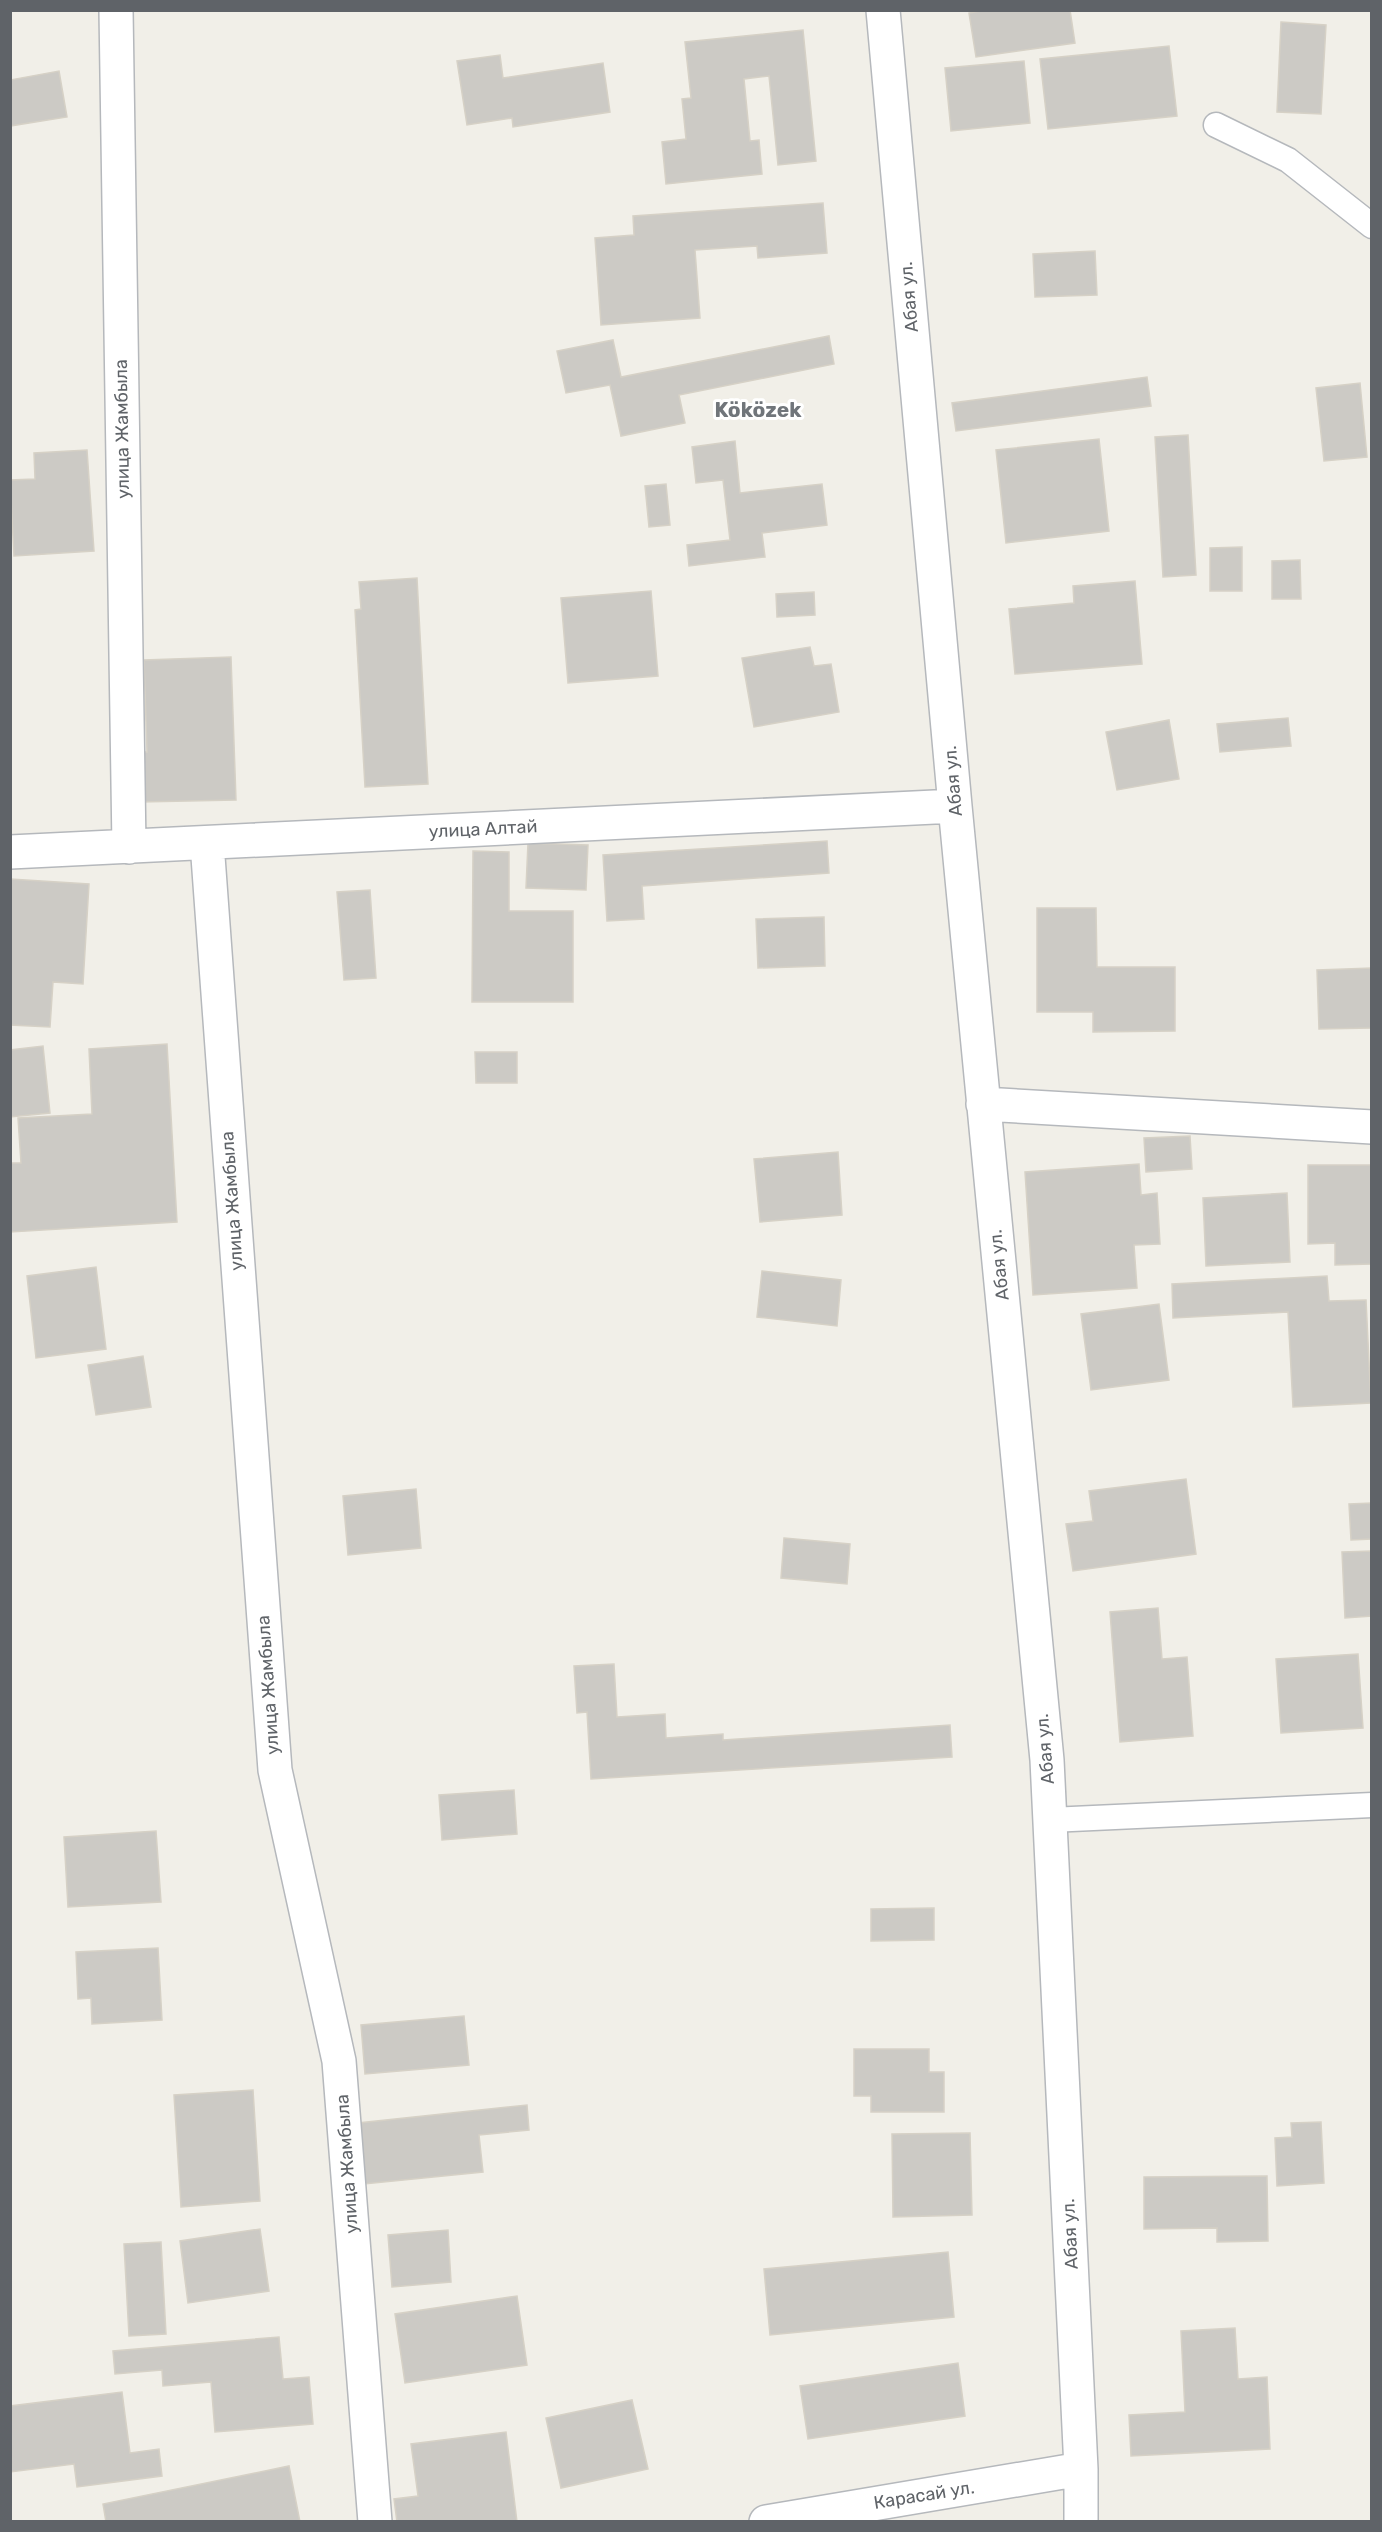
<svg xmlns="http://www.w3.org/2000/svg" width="1382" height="2532" font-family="Rubik,sans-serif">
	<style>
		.building { fill: #cccac5; stroke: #d6d1c6; stroke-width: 1.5 }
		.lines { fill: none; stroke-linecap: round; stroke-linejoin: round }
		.service-casing { stroke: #b5b8bc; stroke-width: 27 }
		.minor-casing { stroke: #b5b8bc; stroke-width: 36 }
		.service { stroke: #fff; stroke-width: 24 }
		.minor { stroke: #fff; stroke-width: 33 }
		.labels { text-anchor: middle; stroke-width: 6; stroke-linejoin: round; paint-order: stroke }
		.street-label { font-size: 18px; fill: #5f6368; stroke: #fff }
		.quarter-label { font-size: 21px; font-weight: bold; fill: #70757a; stroke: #fff }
	</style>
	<rect width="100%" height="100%" fill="#f1efe8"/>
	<path class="building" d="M986,10H1070L1075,43L976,57L969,13Z
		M1281,22L1326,25L1321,114L1277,112Z
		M803,30L816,161L778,165L769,76L744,79L750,141L759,140L762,174L666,184L662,142L686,139L682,99L691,98L685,42Z
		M1169,46L1177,116L1048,129L1040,59Z
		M500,55L503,78L603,63L610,112L513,127L512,118L467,125L457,61Z
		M1024,61L1030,123L951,131L945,68Z
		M59,71L67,117L10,126V80Z
		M823,203L827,253L758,258L757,246L695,250L700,318L601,325L595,238L634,235L633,216Z
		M1095,251L1097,295L1035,297L1033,254Z
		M829,336L834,364L679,395L685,423L621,436L610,385L566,393L557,351L613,340L621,377Z
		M1147,377L1151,406L956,431L952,403Z
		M1360,383L1367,457L1324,461L1316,388Z
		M1188,435L1196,575L1163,577L1155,437Z
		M1099,439L1109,531L1006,543L996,450Z
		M735,441L740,493L822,484L827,525L762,533L765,557L689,566L687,545L730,540L723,480L696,483L692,447Z
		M87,450L94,551L14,556L10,480L35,479L34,453Z
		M666,484L670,525L649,527L645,486Z
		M1242,547V591H1210V548Z
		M1300,560L1301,599H1272V561Z
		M417,578L428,784L365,787L355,610L361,609L359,582Z
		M1135,581L1142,664L1015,674L1009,609L1074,603L1073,586Z
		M651,591L658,676L568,683L561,598Z
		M814,592L815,615L777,617L776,594Z
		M810,647L814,666L831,664L839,712L754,727L742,658Z
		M231,657L236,800L140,802L138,752H147L144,660Z
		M1288,718L1291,746L1220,752L1217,724Z
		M1169,720L1179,779L1117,790L1106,732Z
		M827,841L829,873L642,886L644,919L607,921L603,855Z
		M528,843L588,845L586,890L526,888Z
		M473,851L509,852V911H573V1002H472Z
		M10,879L89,884L83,984L53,982L50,1027L10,1025Z
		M370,890L376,978L344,980L337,892Z
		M1037,908H1096L1097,967H1175V1031L1093,1032V1012H1037Z
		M824,917L825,966L758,968L756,919Z
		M1372,968V1028L1319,1029L1317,970Z
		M167,1044L177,1222L10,1232V1163H21L18,1118L92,1114L89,1049Z
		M43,1046L50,1113L10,1117V1050Z
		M475,1052H517V1083H476Z
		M1190,1136L1192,1169L1146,1172L1144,1138Z
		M838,1152L842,1215L760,1222L754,1159Z
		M1139,1164L1141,1195L1157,1193L1160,1244L1134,1245L1137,1288L1033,1295L1025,1172Z
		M1308,1165H1372V1264L1335,1265V1243L1308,1244Z
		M1287,1193L1290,1262L1206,1266L1203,1198Z
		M96,1267L106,1349L36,1358L27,1276Z
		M762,1271L841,1280L837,1326L757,1317Z
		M1327,1276L1329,1301L1366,1300L1371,1403L1293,1407L1288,1312L1173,1318L1172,1284Z
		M1159,1304L1169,1380L1091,1390L1081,1314Z
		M143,1356L151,1407L96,1415L88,1365Z
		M1186,1479L1196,1554L1073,1571L1066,1524L1093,1521L1089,1491Z
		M416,1489L421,1548L348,1555L343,1496Z
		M1372,1503V1539L1351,1540L1349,1504Z
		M784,1538L850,1544L847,1584L781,1578Z
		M1372,1551V1616L1345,1618L1342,1552Z
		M1158,1608L1162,1659L1187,1657L1193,1736L1120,1742L1110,1612Z
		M1358,1654L1363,1728L1281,1733L1276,1659Z
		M614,1664L617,1717L665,1714L666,1738L723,1734V1740L950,1725L952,1757L591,1779L587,1712L577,1713L574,1666Z
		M514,1790L517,1834L442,1840L439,1795Z
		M156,1831L161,1902L68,1907L64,1837Z
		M934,1908V1940L871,1941V1909Z
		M158,1948L162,2020L92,2024L91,1998L78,1999L76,1952Z
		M464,2016L469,2065L365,2074L361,2025Z
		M854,2049H929V2072H944V2112H871V2096H854Z
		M253,2090L260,2201L181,2207L174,2095Z
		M527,2105L529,2130L479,2135L483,2172L364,2184L358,2123Z
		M1321,2122L1324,2183L1277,2186L1275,2138L1292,2137L1291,2123Z
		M970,2133L972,2215L893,2217L892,2134Z
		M1267,2176L1268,2241L1217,2242V2228L1144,2229V2177Z
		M260,2229L269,2291L188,2303L180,2241Z
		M448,2230L451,2282L392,2287L388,2235Z
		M161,2242L166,2334L129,2336L124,2244Z
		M948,2252L954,2317L770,2335L764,2269Z
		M517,2296L527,2365L405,2383L395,2314Z
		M1235,2328L1238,2379L1267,2377L1270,2449L1131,2456L1129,2415L1185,2412L1181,2331Z
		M279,2337L283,2379L309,2377L313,2424L215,2432L211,2382L163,2386L162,2370L115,2374L113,2351Z
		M958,2363L965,2416L808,2439L800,2386Z
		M122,2392L130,2453L159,2449L162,2476L77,2487L74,2464L10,2472V2406Z
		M632,2400L648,2469L561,2488L546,2418Z
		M506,2432L517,2522H397L394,2499L418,2496L411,2444Z
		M289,2466L300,2522H106L103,2504Z"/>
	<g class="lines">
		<g class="service-casing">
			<path id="service" d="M1216,125L1288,160L1372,226
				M1050,1820L1372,1805"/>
		</g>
		<g class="minor-casing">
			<path id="minor" d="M116,10L129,847
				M883,10L955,806L1047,1760L1081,2469V2522
				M207,843L275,1770L339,2061L375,2522
				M10,852L955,806
				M983,1104L1372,1127
				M766,2522L1081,2469"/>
		</g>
		<use href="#service" class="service"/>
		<use href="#minor" class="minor"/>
	</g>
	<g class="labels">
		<g class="street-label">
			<text transform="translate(909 297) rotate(-95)" y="6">Абая ул.</text>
			<text transform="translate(122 429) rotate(-91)" y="6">улица Жамбыла</text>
			<text transform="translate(953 781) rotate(-95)" y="6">Абая ул.</text>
			<text transform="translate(483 829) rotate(-3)" y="6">улица Алтай</text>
			<text transform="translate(232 1201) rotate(-94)" y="6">улица Жамбыла</text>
			<text transform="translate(999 1265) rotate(-96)" y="6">Абая ул.</text>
			<text transform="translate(268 1685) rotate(-94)" y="6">улица Жамбыла</text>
			<text transform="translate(1045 1749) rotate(-95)" y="6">Абая ул.</text>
			<text transform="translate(347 2164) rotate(-94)" y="6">улица Жамбыла</text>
			<text transform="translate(1070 2234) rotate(-93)" y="6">Абая ул.</text>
			<text transform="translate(924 2495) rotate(-9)" y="6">Карасай ул.</text>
		</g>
		<g class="quarter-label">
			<text x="758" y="417">Köközek</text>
		</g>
	</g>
	<rect width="1382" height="2532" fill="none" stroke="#5f6368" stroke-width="24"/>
</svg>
